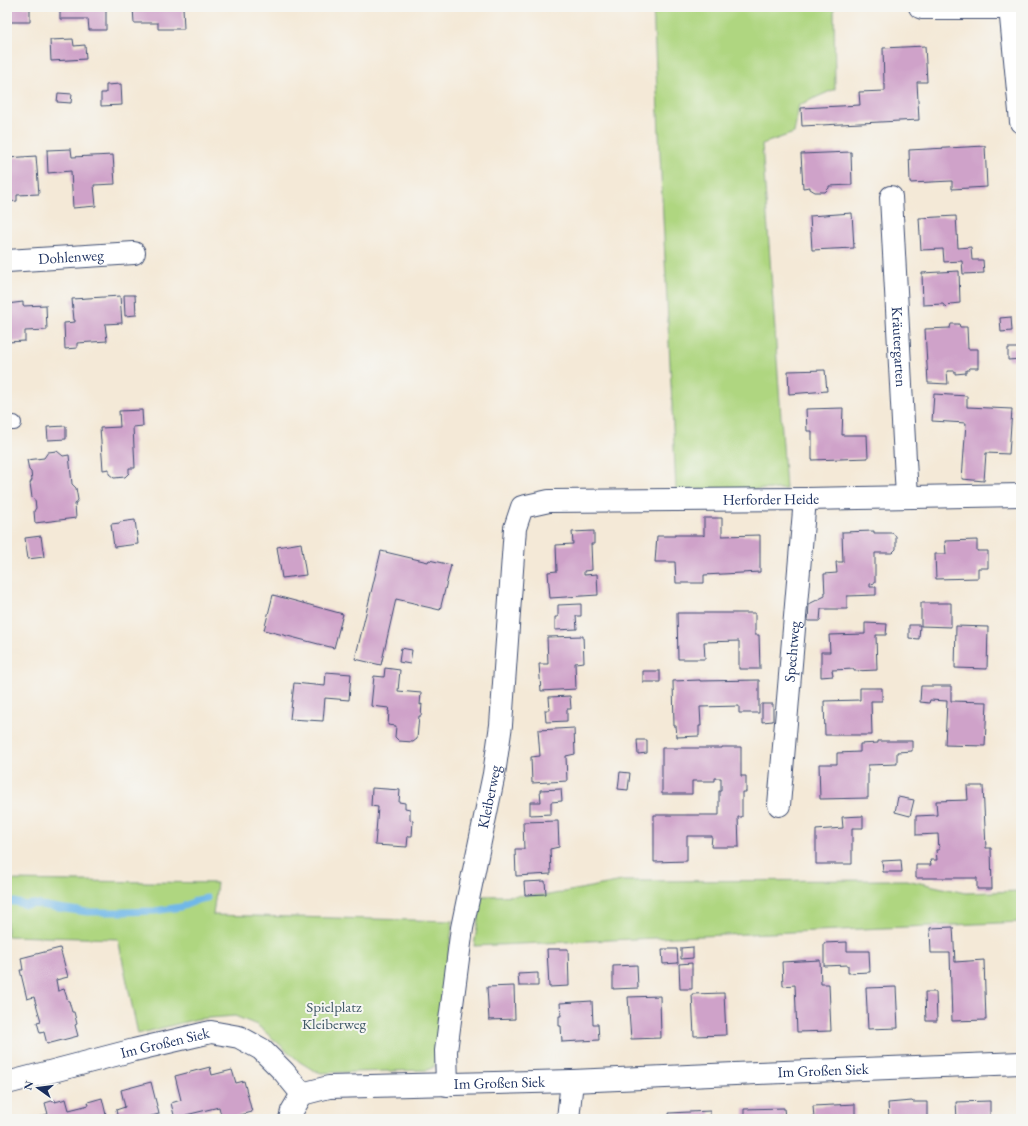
<svg xmlns="http://www.w3.org/2000/svg" width="1028" height="1126" font-family="'EB Garamond',serif">
	<style>
		.green { fill: #afd680; stroke: #65826f }
		.lines { fill: none; stroke-linecap: round; stroke-linejoin: round }
		.stream { stroke: #71b8e8; stroke-width: 7 }
		.building { fill: #cfa2c9 }
		.lane-casing { stroke: #3c4b70; stroke-width: 16 }
		.street-casing { stroke: #3c4b70; stroke-width: 24 }
		.secondary-casing { stroke: #3c4b70; stroke-width: 24 }
		.lane { stroke: #fff; stroke-width: 14 }
		.street { stroke: #fff; stroke-width: 22 }
		.secondary { stroke: #fff; stroke-width: 22 }
		.labels { text-anchor: middle; stroke-width: 4; stroke-linejoin: round; paint-order: stroke }
		.street-label { font-size: 15px; fill: #1b2f5e; stroke: #f6f6f2 }
		.park-label { font-size: 15px; fill: #405966; stroke: #f6f6f2 }
	</style>
	<rect width="100%" height="100%" fill="#f6f6f2"/>
	<filter id="ink" filterUnits="userSpaceOnUse"><feTurbulence type="fractalNoise" baseFrequency=".025" numOctaves="2"/><feDisplacementMap in="SourceGraphic" scale="8" xChannelSelector="R" yChannelSelector="G"/><feConvolveMatrix kernelMatrix="1 2 1 2 8 2 1 2 1" color-interpolation-filters="sRGB"/></filter>
	<filter id="wash" filterUnits="userSpaceOnUse"><feTurbulence type="fractalNoise" baseFrequency=".012" numOctaves="4" result="noise"/><feDisplacementMap in="SourceGraphic" scale="16" xChannelSelector="R" yChannelSelector="G"/><feGaussianBlur stdDeviation="0.9" result="paint"/><feColorMatrix in="noise" values="0 0 0 0 0 0 0 0 0 0 0 0 0 0 0 0 0 1.4 0 .05"/><feComposite in="paint" operator="in"/></filter>
	<g filter="url(#wash)">
		<rect width="100%" height="100%" fill="#f4e9d7"/>
		<path class="green" d="M653,7H834L835,89L799,105L794,133L762,144L786,489L676,490Z
			M7,880L217,883L213,915L453,921L434,1067L427,1070L318,1073L300,1062L257,1025L235,1016L197,1019L138,1034L118,939L7,936Z
			M907,880L965,893L1021,891V922L474,946L482,896L549,895L622,881Z"/>
		<g class="lines">
			<path class="stream" d="M7,902H15L25,905L34,904L65,909L87,912H124L155,911L181,907L191,903L197,900L207,898"/>
		</g>
		<g id="blocks">
			<path class="building" d="M7,7H30V22H7Z
				M60,7H106V30H89L88,19H60Z
				M133,7H183L184,29H158V23H134Z
				M73,39L74,46L85,45L86,59L51,61L50,40Z
				M925,46L927,82H917L919,120L802,126L801,108L860,105L859,92L885,91V84H884L883,48Z
				M121,84L122,105L101,106V93H106V85Z
				M58,93L72,94L71,103L57,102Z
				M985,146L987,187L952,189V181L910,183L909,150Z
				M71,149L72,157L113,155L115,184L94,185L96,206L73,208L71,171L48,173L47,150Z
				M851,152L852,185L829,186V188L825,192H815L810,189V187L803,188L801,154Z
				M36,156L39,194L17,195V201L7,202V158Z
				M852,213L854,248L812,250L810,216Z
				M956,216L958,248L971,247L972,260H983L984,273L963,274L962,261L944,262L943,249L921,250L919,218Z
				M959,271L960,303L950,304L946,308L943,304L923,305L922,273Z
				M124,295H135L136,315L125,316Z
				M120,296L122,323L105,324L107,341L77,343V348L65,349L64,323L75,322V320H74L72,299Z
				M23,302V306L46,305L47,330L25,331V341L7,342V304Z
				M1011,317L1012,331L1001,332L1000,318Z
				M951,324H959L960,327H967L968,349H978V368H969L970,370H966V373L955,374V371H947L948,384L928,383L925,329L950,328Z
				M1008,348H1021V359L1008,360Z
				M825,370L827,391L789,394L788,371Z
				M934,394L967,396V407L1012,409L1009,454L986,453L984,481L962,479L966,423L932,421Z
				M843,408L842,435H867L868,458L812,460V431H807L806,409Z
				M142,410L143,426L133,427L135,468H129V473L125,477L114,478L109,474V469L103,470L100,428L120,427L119,411Z
				M66,426V439L48,440L47,427Z
				M57,451L63,456L69,455L72,484L76,488L78,500L75,504L76,518L35,523L34,511L36,508L35,500L32,498L30,483L32,480L31,472L29,470L27,460L44,458L48,452Z
				M704,518H722V536L760,535V572L704,575V583H676L675,562H655L657,536H675V535H703L704,536Z
				M135,520L138,544L114,547L111,524L120,523V522Z
				M594,531V544H591L592,570L584,571V575L597,574L598,595L550,598L548,572L557,571L556,545L573,544L572,532Z
				M874,531V533H892L896,536V549L892,553H875V583L870,584V587H876V595L847,596V609H821L820,621H808L809,604L825,596L824,574L837,573L836,562H843L842,532Z
				M41,536L44,557L28,559L25,538Z
				M977,540V551H988V568H978V578L936,579L935,554H946L945,541Z
				M301,543L306,575L282,578L277,547Z
				M381,551L428,562L429,560L451,565L440,610L418,605V604L396,599L381,665L355,659Z
				M273,595L343,614L334,648L264,630Z
				M921,603H951V627L921,626Z
				M581,604V616H576L577,629L555,630V617H558V605Z
				M677,613H755V635H759L760,669H739V641L704,642L705,659H678Z
				M865,623L887,624L886,635H876L877,670L854,671V669L832,670L833,676L821,677V652H830L829,635L865,634Z
				M909,625H920L919,639L909,638Z
				M956,626L988,627L987,669L955,668Z
				M583,636L584,662L575,663L576,689L541,691L539,664H548L547,637Z
				M401,648L412,650L410,664L399,662Z
				M385,668L400,670L398,691L421,693L420,705L422,704L421,716H419L417,739L413,742L399,741L395,737L396,726L388,725L389,711H388L389,708L371,706L374,676L384,677Z
				M643,671H660V682H643Z
				M326,672L351,674L349,700L325,698L323,721L290,719L294,683L325,686Z
				M700,680V681L759,680V713H739V706L700,707L701,726H699V736L677,737L676,726H674L673,681Z
				M921,686H951V701L987,702L985,746L945,745L947,701L930,700L929,703L920,702Z
				M860,688H882V701H871L872,735H825L824,701L860,700Z
				M570,696L571,709H567V721L546,722L545,710H550L549,697Z
				M762,704H773V721L762,722Z
				M574,728L575,754L566,756L567,781L532,783L531,757L540,756L538,730Z
				M637,740H647V753L638,754Z
				M878,741H912V751L897,752V764L868,765V798L820,799L819,764H837V753L860,752V744L878,743Z
				M722,747H741V776H746V792H742V817H738L739,847H711L712,836H687V861L654,862V815H719V791H721V778H715V781H692V794H662V748H722Z
				M620,772L630,773L628,790L618,789Z
				M967,786H983L986,848H991L992,889H977V878H916V865H931L930,860H937L936,850H939L938,834L916,835V816L937,815L936,801L968,800Z
				M372,788L400,790L399,802L405,803V808L410,809V820L413,821L412,836H408L407,847L375,845L378,807L371,806Z
				M561,789L562,801L551,802V814L530,815V802H541L540,790Z
				M898,797L914,800L910,816L895,812Z
				M863,816V828H852V864H816V830L843,828L842,817Z
				M558,821L559,847L550,849L551,874L516,876L515,849H524L523,822Z
				M901,860L902,872H883L882,861Z
				M545,881L546,894L525,895L524,882Z
				M953,927L955,962L984,960L986,1020L952,1021L950,953H931L930,928Z
				M847,942V951H869L870,972L848,973V965L824,966V943Z
				M693,947V958L681,959V948Z
				M60,948L68,977L56,980L58,991L64,989L68,1001H69L72,1012H74L77,1024L75,1025L78,1036L47,1044L44,1032L40,1033L37,1022L41,1021L34,997L27,999L20,970H23L21,958Z
				M547,949H568L569,986L549,987Z
				M662,949H677L678,963L663,964Z
				M820,960L821,984H829L831,1031L797,1032L795,985L783,986L782,962Z
				M692,963V989H680L679,964Z
				M637,965L638,988L613,989V966Z
				M538,973V986H519L518,974Z
				M514,986L515,1019L489,1020L487,987Z
				M896,987L898,1028L868,1029L866,988Z
				M925,992H936L937,1021H926Z
				M724,993L726,1035L694,1036L692,994Z
				M660,996L661,1038L631,1039L628,997Z
				M592,1001L593,1024H598L599,1040L562,1042L561,1026H559V1016H561L560,1003Z
				M210,1067L212,1075L232,1070L236,1083L244,1081L252,1112L226,1119H222L219,1107L186,1115L187,1119H175L171,1103L181,1100L175,1076Z
				M151,1082L159,1114L148,1117V1119H118L116,1110L125,1107L121,1090Z
				M102,1098L107,1119H31L48,1114L45,1103L55,1100V1102L66,1099L69,1110L89,1105L88,1102Z
				M912,1101L913,1102H927V1119H889L888,1103Z
				M990,1101V1119H957L956,1102Z
				M855,1104V1119H814L813,1106Z
				M784,1108L785,1119H744V1109Z
				M710,1111V1119H670L669,1113Z"/>
		</g>
	</g>
	<g filter="url(#ink)">
		<use href="#blocks" fill-opacity="0" stroke="#3c4b70" stroke-width="1"/>
		<g class="lines">
			<g class="lane-casing">
				<path id="lane" d="M7,423H14"/>
			</g>
			<g class="street-casing">
				<g id="street">
					<path d="M920,7L923,8H1011"/>
					<path id="s1" d="M891,197L907,497"/>
					<path id="s2" d="M7,261L134,253"/>
					<path id="s3" d="M779,805L805,499"/>
					<path id="s4" d="M7,1083L134,1050L211,1032L239,1037L261,1049L284,1072L302,1094L329,1087L572,1081L758,1073L1021,1063"/>
					<path id="s5" d="M447,1085L446,1051L462,928L494,774L501,725L515,528L522,507L549,501L805,499L1021,495"/>
					<path d="M290,1119L292,1111L302,1094"/>
					<path d="M568,1119L572,1081"/>
				</g>
			</g>
			<g class="secondary-casing">
				<path id="secondary" d="M1010,7L1021,122"/>
			</g>
			<use href="#lane" class="lane"/>
			<use href="#street" class="street"/>
			<use href="#secondary" class="secondary"/>
		</g>
	</g>
	<g class="labels">
		<g class="street-label">
			<text dy="5" stroke="none"><textPath href="#s2" startOffset="64">Dohlenweg</textPath></text>
			<text dy="5" stroke="none"><textPath href="#s1" startOffset="150">Kräutergarten</textPath></text>
			<text dy="5" stroke="none"><textPath href="#s5" startOffset="834">Herforder Heide</textPath></text>
			<text dy="5" stroke="none"><textPath href="#s3" startOffset="154">Spechtweg</textPath></text>
			<text dy="5" stroke="none"><textPath href="#s5" startOffset="292">Kleiberweg</textPath></text>
			<text dy="5" stroke="none"><textPath href="#s4" startOffset="163">Im Großen Siek</textPath></text>
			<text dy="5" stroke="none"><textPath href="#s4" startOffset="847">Im Großen Siek</textPath></text>
			<text dy="5" stroke="none"><textPath href="#s4" startOffset="523">Im Großen Siek</textPath></text>
		</g>
		<g class="park-label">
			<text x="334" y="1012">Spielplatz<tspan x="334" dy="17">Kleiberweg</tspan></text>
		</g>
	</g>
	<rect width="1028" height="1126" fill="none" stroke="#f6f6f2" stroke-width="24"/>
	<g transform="translate(38 1088) rotate(284)" stroke="#f6f6f2" stroke-width="3" paint-order="stroke">
	<path d="M0-3L7 15L0 10L-7 15Z" fill="#1b2f5e"/>
	<text y="-6" font-size="11" font-weight="bold" text-anchor="middle" fill="#1b2f5e">N</text>
	</g>
</svg>
